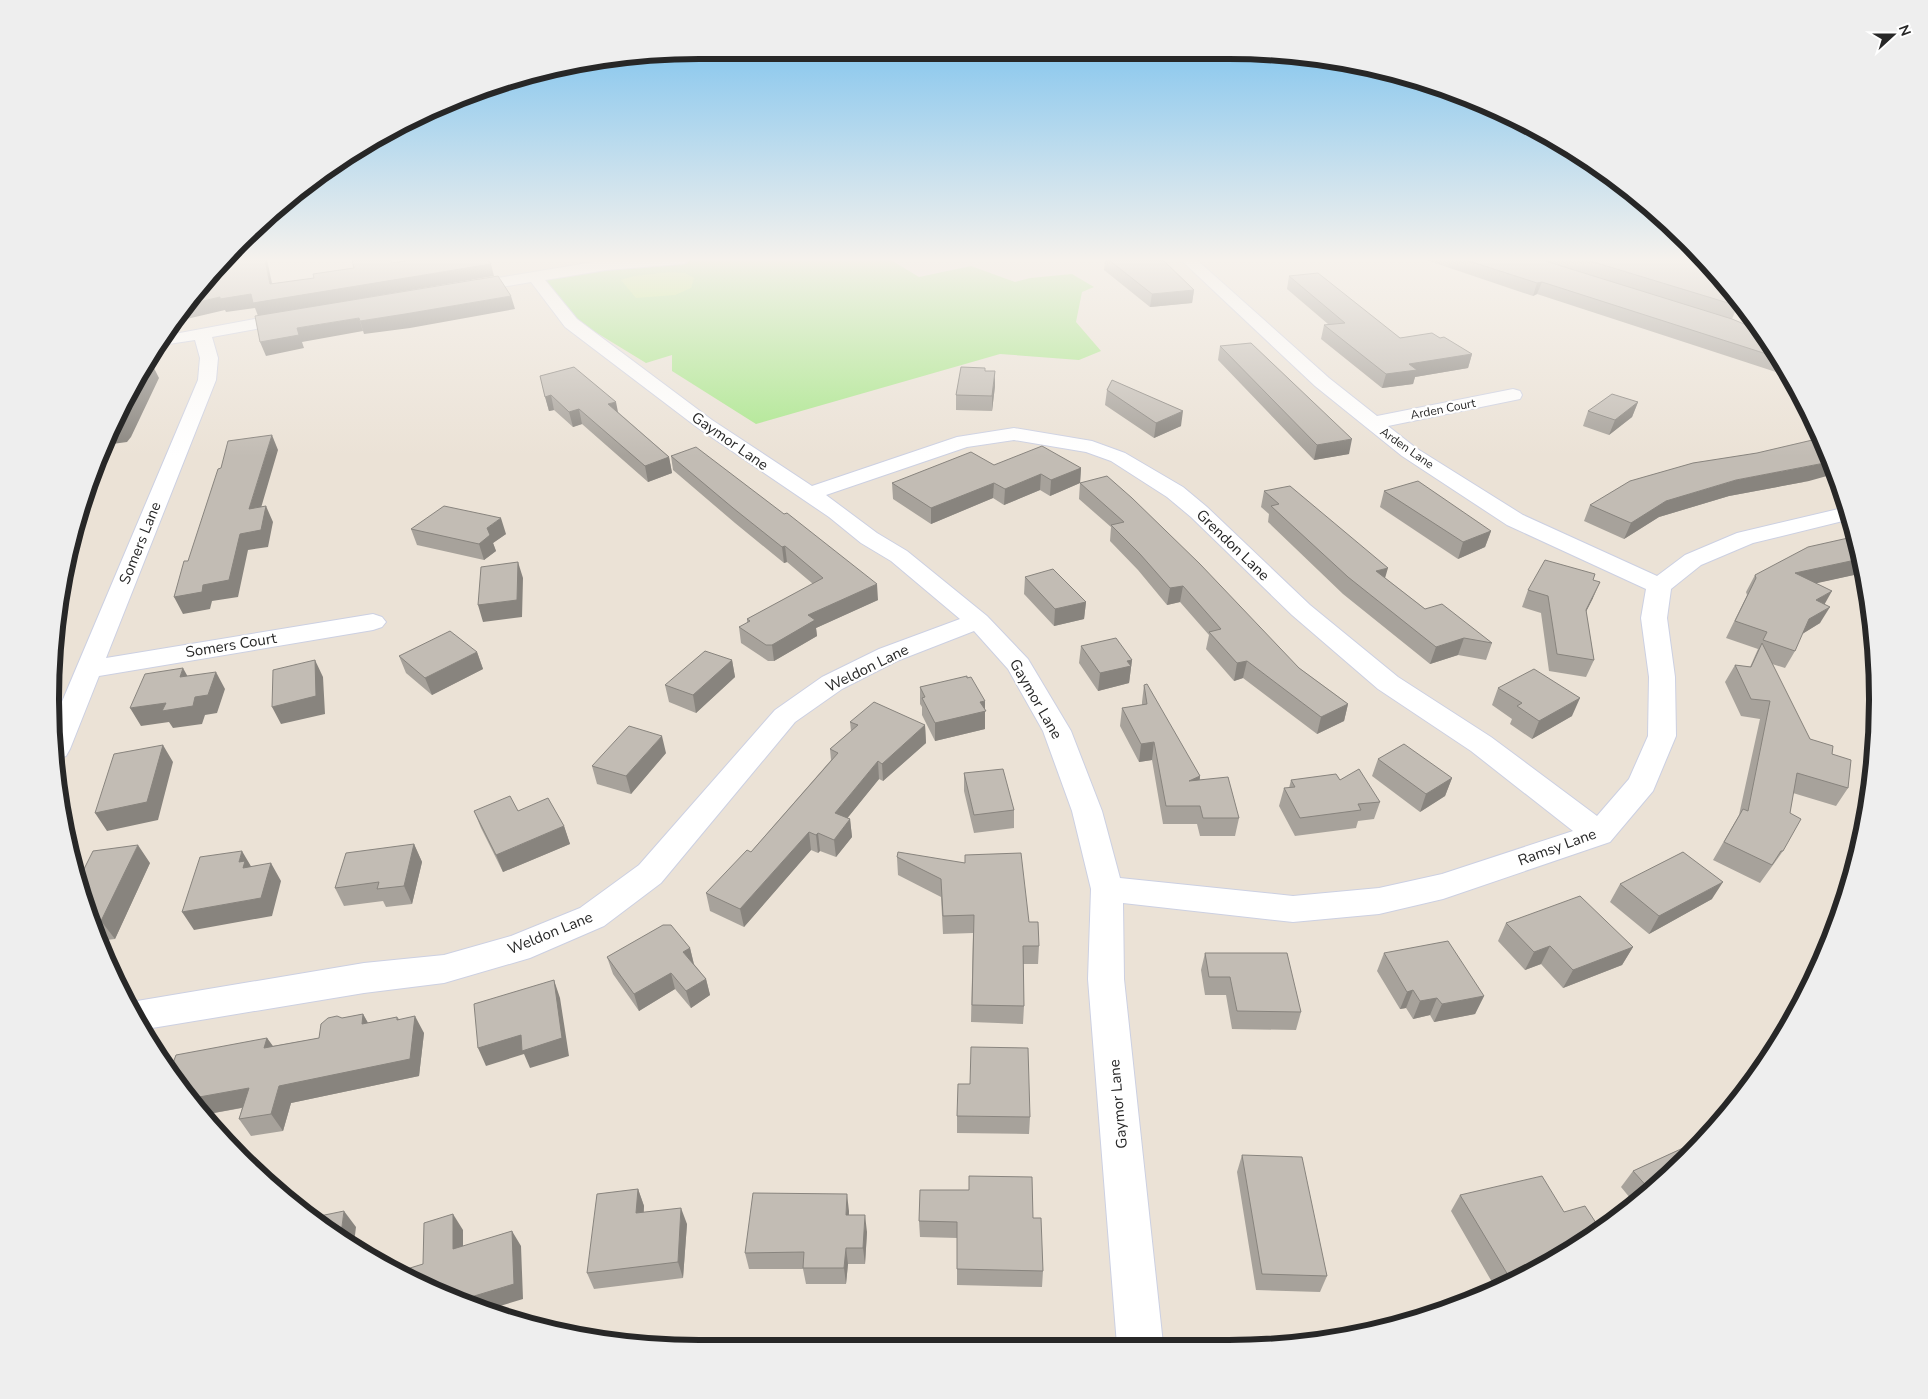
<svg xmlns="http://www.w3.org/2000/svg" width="1928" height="1399" font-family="'Nunito Sans',sans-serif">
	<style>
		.green { fill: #abe78d }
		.pitch { fill: #c3f088 }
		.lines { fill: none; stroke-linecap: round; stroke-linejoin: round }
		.street-casing { stroke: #ccd0e2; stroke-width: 2 }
		.street { fill: #fff; fill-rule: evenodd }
		.wall { fill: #a7a29b }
		.shaded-wall { fill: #88847e }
		.building { fill: #c2bcb4; stroke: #88847e }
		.labels { text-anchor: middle; stroke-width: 4.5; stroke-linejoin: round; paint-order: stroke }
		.far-street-label { font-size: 12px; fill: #272727; stroke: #fff }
		.street-label { font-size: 15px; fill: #272727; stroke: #fff }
		.rim { fill: none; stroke: #272727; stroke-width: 6 }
	</style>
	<rect width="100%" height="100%" fill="#ebe2d6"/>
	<path class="green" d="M681,260H891L919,277L971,266L1015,282L1030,278L1072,274L1094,287L1082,292L1076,322L1101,351L1079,360L1000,354L756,424L672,371V355L646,363L579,322L542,278Z"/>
	<path class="pitch" d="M670,272L685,273L694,278L691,288L675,295L636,298L621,280L634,276Z"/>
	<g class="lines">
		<g class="street-casing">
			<path id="street" d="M606,260H688L686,263L681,264L606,270L545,280L577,319L712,420L812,486L957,437L1014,428L1092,441L1125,453L1183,487L1207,507L1310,605L1398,677L1491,737L1597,816L1629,779L1648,736L1649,677L1641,618L1646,589L1507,525L1402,456L1315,386L1181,260H1197L1329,378L1377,416L1513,389L1520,391L1522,395L1520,399L1388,426L1416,448L1523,515L1657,576L1685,555L1737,533L1847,507L1851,519L1753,543L1701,565L1671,589L1667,618L1675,677L1676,736L1653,791L1610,842L1443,899L1379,914L1293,922L1123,903L1124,979L1163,1344L1117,1345L1088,979L1091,889L1072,811L1043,731L1008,669L974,631L897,661L842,689L795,722L661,883L604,926L530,958L444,983L364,993L146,1029L131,1002L364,963L444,955L511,936L580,908L639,865L775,710L822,677L879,649L960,619L891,561L861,543L829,517L698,428L565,327L531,282L467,293L461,291L459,288L461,285L467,283ZM1014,440L1086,452L1111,461L1167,497L1191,517L1292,615L1378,689L1471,751L1573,831L1442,874L1379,888L1293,896L1120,878L1102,811L1071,731L1028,659L987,616L907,551L877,533L826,495L967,447Z
				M293,312L299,313L301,317L299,321L212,337L218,358L216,380L106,658L373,614L382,617L386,622L382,627L373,630L99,676L70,749L66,756L56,759V716L198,380L200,358L195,340L162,345L169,335Z"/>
		</g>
		<use href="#street" class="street"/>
	</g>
	<path class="wall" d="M1105,260H1163L1194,290L1192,303L1150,307L1104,270Z
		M1426,260H1703L1740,300L1732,319L1761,331L1782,366L1779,373L1537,294L1533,296Z
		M1289,276L1400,338H1440L1472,354L1468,368L1415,377L1413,384L1382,388L1321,339L1324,325L1328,324L1287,289Z
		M1220,346L1349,454L1314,460L1218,360Z
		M540,376L618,412L669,457L672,473L648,482L582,424L573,427L554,410L549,411Z
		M995,386L992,411L956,410V395Z
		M1107,390L1181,426L1154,438L1105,405Z
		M1638,402L1632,417L1609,435L1583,426L1588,411Z
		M671,456L878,600L816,628L817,636L774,661H768L741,643L739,627L747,623V619L813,584L787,562L784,563L735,523L673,470Z
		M994,465L1081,468L1080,483L1050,496L1040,490L1004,505L993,498L931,524L893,499L892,483Z
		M1809,481L1729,496L1659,517L1624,539L1584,521L1590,505Z
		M1080,483L1299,668L1348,704L1344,721L1317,734L1243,678L1234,681L1206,649L1209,635L1180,602L1167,605L1138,570L1110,541L1111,527L1079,499Z
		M1264,491L1385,578L1425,609L1492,643L1486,660L1458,655L1430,664L1343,594L1268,522L1269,514L1261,507Z
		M1384,491L1491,531L1485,547L1458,559L1380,507Z
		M411,529L506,534L493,543L496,551L484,560L417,545Z
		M1857,536L1863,573L1816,583L1825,604L1820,623L1802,634L1795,651L1785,668L1772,664L1810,739L1832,754L1848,788L1836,806L1793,793L1783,851L1760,883L1713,860L1739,815L1760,719L1741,716L1725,682L1735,665L1750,667L1758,649L1726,638L1747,595L1746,592L1755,575Z
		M1025,577L1086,602L1084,619L1054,626L1024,594Z
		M1593,580V598L1586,612L1594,660L1586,677L1549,671L1541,613L1522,607L1528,590Z
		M1081,646L1132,660L1129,683L1098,691L1079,663Z
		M477,652L483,669L432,695L406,673L399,656Z
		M732,660L735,677L696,713L669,702L665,685Z
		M967,678L985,710V729L935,741L922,715V707L920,704V687Z
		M1144,685L1200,776V780L1239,818L1235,836H1200L1197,824H1163L1152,760L1139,762L1120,726L1122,708L1142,705V702Z
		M1498,688L1572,716L1532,739L1510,724L1512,719L1492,705Z
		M850,722L925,725L926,743L883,781L879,779L847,818L850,819L852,837L836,857L820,851L818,853L811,850L744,927L710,911L706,893L751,852L831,760L830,749L851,731Z
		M666,753L631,794L597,784L592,766Z
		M1378,759L1452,778L1445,796L1420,812L1372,776Z
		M964,773L1014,810V828L974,833L964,791Z
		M1291,780H1340L1380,802L1374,819L1358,821L1356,828L1295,836L1279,806L1284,788H1289Z
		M474,811H518L564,826L570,844L503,872L481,828Z
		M414,844L422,862L412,904L386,907L383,901L344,906L335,888Z
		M965,855L1029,922L1039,946L1038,964H1023L1024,1006L1023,1024L971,1022L973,933L943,934L941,897L898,875L897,857L965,863Z
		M150,863L115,939L98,941L79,872Z
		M1620,884L1712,899L1649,934L1610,902Z
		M1506,923L1633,947L1622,965L1563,988L1541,964L1525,970L1498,941Z
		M690,948L694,964L706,979L710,995L691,1008L675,989L639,1011L613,974L607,957Z
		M1205,953L1301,1012L1296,1030L1232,1029L1226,995H1205L1201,970Z
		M1384,953L1484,996L1475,1014L1434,1022L1430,1015L1413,1019L1406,1008L1400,1009L1377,971Z
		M363,1014L368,1023L397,1017L399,1019L424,1033L419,1076L291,1103L283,1131L251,1136L239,1119L242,1108L203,1115L184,1095L267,1038L273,1046L319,1038L342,1018Z
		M957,1116L1030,1117L1029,1134L957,1133Z
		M1707,1137L1635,1204L1621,1187L1633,1171Z
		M1242,1155L1327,1276L1320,1292L1256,1290L1237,1172Z
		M638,1189L644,1206V1212L687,1224L683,1278L594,1289L587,1273Z
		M1460,1195L1564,1212L1600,1229L1496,1289L1451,1211Z
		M849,1211V1215L867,1232L865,1264H848L846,1284H806L803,1269H749L745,1253Z
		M1033,1218L1043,1271L1042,1287L957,1285V1238L920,1237L919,1221Z"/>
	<path class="shaded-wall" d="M265,260H267L275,297L270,284Z
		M491,264L494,276L258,316L255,308L226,312L225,310L178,321L190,304L220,297L251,294Z
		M1542,282L1537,294L1533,296L1537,283Z
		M1194,290L1192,303L1150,307L1152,294Z
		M511,296L515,309L410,328L364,334L360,321Z
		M359,318L363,331L302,342L304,348L266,356L260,342L297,328Z
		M1472,354L1468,368L1415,377L1413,384L1382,388L1386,374L1409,364Z
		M152,364L159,378L131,437L127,442L105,445L111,428Z
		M995,371V386L992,411V396Z
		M551,395L554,410L549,411L545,397Z
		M616,402L619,417L608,404Z
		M1638,402L1632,417L1609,435L1615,420Z
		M579,409L582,424L573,427L569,412Z
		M1183,411L1181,426L1154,438L1156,423Z
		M272,435L278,450L256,525L249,509Z
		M1352,439L1349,454L1314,460L1317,445Z
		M669,457L672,473L648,482L645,466Z
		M1830,462L1834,474L1809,481L1729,496L1659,517L1624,539L1631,523L1666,501L1736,480Z
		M1081,468L1080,483L1050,496L1051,480Z
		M1041,474L1040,490L1004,505L1005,489Z
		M994,483L993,498L931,524V508Z
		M86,495L87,497L78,516Z
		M266,506L273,522L268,547L248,550L238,597L212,601L210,609L183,614L174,597L203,585L240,534Z
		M501,518L506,534L493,543L496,551L484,560L479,544L487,528Z
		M1491,531L1485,547L1458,559L1463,542Z
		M785,546L787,562L784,563L782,547Z
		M1860,559L1863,573L1786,590L1795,573Z
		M518,562L523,578L522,617L483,622L478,605Z
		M1388,568L1383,585L1376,571Z
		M1600,582L1593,598L1578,627L1586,610Z
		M877,584L878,600L816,628L817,636L774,661L772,645L808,615Z
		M1183,586L1180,602L1167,605L1170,588Z
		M1832,591L1823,607L1816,600Z
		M1086,602L1084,619L1054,626L1055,609Z
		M1830,607L1820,623L1799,636L1809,619Z
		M1464,638L1458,655L1430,664L1436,647Z
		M477,652L483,669L432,695L425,678Z
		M315,660L323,677L325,714L281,724L272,707Z
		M732,660L735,677L696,713L693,695Z
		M1132,660L1129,683L1098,691L1100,673L1127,661Z
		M1247,661L1243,678L1234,681L1237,663Z
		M183,668L193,686L180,677Z
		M216,672L225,689L217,713L205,715L202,724L173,728L169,722L141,726L130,708L195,697Z
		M1580,698L1572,716L1532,739L1539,721Z
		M985,701V729L935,741V723L980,702Z
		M1348,704L1344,721L1317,734L1321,717Z
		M925,725L926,743L883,781L882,764Z
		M662,736L666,753L631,794L626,776Z
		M1154,742L1152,760L1139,762L1141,744Z
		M163,745L173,762L158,820L107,831L95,813Z
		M878,761L879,779L837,831L835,813Z
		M1200,776L1197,794L1189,781Z
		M1452,778L1445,796L1420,812L1426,794Z
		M850,819L852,837L836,857L834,840Z
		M564,826L570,844L503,872L496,855Z
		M809,832L811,850L744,927L740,909Z
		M818,833L820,851L818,853L816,835Z
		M414,844L422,862L412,904L404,886Z
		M138,845L150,863L115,939L101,921Z
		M242,851L252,868L254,885L239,862Z
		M271,863L281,881L272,916L194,930L182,912Z
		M1723,882L1712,899L1649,934L1659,916Z
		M1550,946L1541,964L1525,970L1534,952Z
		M1633,947L1622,965L1563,988L1573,970Z
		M690,948L694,965L683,952Z
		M671,973L675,989L639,1011L634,994Z
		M706,979L710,995L691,1008L686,991Z
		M554,980L560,998L569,1056L530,1068L524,1054L486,1066L478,1048Z
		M1413,990L1406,1008L1400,1009L1407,992Z
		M1484,996L1475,1014L1434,1022L1442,1004Z
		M1437,998L1430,1015L1413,1019L1420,1001Z
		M363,1014L373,1032L362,1024Z
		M415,1016L424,1033L419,1076L291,1103L283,1131L271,1114L279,1086Z
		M267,1038L279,1055L264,1048Z
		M249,1088L261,1104L203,1115L188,1099Z
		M638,1189L644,1206L642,1229L636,1213Z
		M847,1194L849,1211L848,1231L846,1215Z
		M681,1208L687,1224L683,1278L678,1262Z
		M344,1211L356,1227L354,1243L341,1234Z
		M453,1214L463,1230V1264L453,1249Z
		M865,1215L867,1232L865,1264L863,1248Z
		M512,1231L521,1246L523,1299L487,1310L461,1300Z
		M846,1248L848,1264L846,1284L844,1268Z"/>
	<path class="building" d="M224,260H265L270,284L314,278L313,274L354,268L352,260H391L392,263L410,260H488L491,264L253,303L251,294L220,299V297L190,304L211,271Z
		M1109,260H1163L1194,290L1152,294Z
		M1466,260H1542L1732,319L1761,331L1776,357L1542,282L1537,283Z
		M1587,260H1703L1740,300L1738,306Z
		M1318,273L1400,338L1432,333L1440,338L1444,337L1472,354L1409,364L1417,370L1386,374L1324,325L1345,323L1289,276Z
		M498,276L511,296L405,314L360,321L359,318L297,328L299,335L260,342L255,316Z
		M1251,343L1352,439L1317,445L1220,346Z
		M152,364L124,423L120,427L111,428L117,412L149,365Z
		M574,367L616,402L608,404L669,457L645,466L579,409L569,412L551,395L545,397L540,376Z
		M961,367L985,368V371H995L992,396L956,395Z
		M1112,380L1183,411L1156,423L1107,390Z
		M1612,394L1638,402L1615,420L1588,411Z
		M272,435L249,509L266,506L261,530L240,534L229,580L203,585L202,592L174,597L184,561H188L218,469L221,468L228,441Z
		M1821,438L1830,462L1736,480L1666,501L1631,523L1590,505L1630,481L1693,463L1757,453Z
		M1042,446L1081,468L1051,480L1041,474L1005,489L994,483L931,508L892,483L971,452L994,465Z
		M696,447L784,514L787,513L877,584L808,615L815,620L772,645H766L739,627L750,621L747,619L823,578L785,546L782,547L733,508L671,456Z
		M1107,476L1132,498L1200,564L1299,668L1348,704L1321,717L1247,661L1237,663L1209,632L1221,629L1183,586L1170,588L1140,554L1111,525L1124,522L1080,483Z
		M1418,481L1491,531L1463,542L1384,491Z
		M1290,486L1388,568L1376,571L1425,609L1442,604L1492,643L1464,638L1436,647L1348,577L1271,506L1279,504L1264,491Z
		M444,506L501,518L487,528L490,535L479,544L411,529Z
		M1857,536L1860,559L1795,573L1832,591L1816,600L1830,607L1809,619L1795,651L1763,640L1767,632L1735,621L1756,578L1755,575L1808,547Z
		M1545,560L1595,574L1593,580L1600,582L1586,610L1594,660L1557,654L1548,596L1528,590Z
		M518,562L517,600L478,605L481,567Z
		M1053,569L1086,602L1055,609L1025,577Z
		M450,631L477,652L425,678L399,656Z
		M1116,638L1132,660L1127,661L1131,666L1100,673L1081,646Z
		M1762,643L1810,739L1833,746L1832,754L1851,760L1848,788L1797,773L1790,813L1801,819L1783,851H1781L1772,865L1724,842L1743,809L1748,811L1770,701L1751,699L1735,665L1751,667Z
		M705,651L732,660L693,695L665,685Z
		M315,660L316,696L272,707L273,670Z
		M183,668L180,677L216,672L208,695L195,697L193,706L162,711L166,703L130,708L145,674Z
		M1534,669L1580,698L1539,721L1517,706L1522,703L1498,688Z
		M967,676V678L971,677L985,701L980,702L986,711L935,723L922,698L925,697L920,687Z
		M1147,684L1200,776L1189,781L1228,777L1239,818H1203L1200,806H1166L1154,742L1141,744L1122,708L1147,704L1144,685Z
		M874,702L925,725L882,764L878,761L835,813L850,819L834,840L818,833L816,835L809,832L740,909L706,893L747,850L751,852L838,753L830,749L858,725L850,722Z
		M629,726L662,736L626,776L592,766Z
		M1404,744L1452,778L1426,794L1378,759Z
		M163,745L147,802L95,813L114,754Z
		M1003,769L1014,810L974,815L964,773Z
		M1359,769L1380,802L1358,804L1361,810L1300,818L1284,788L1295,787L1291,780L1336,774L1340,780Z
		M510,796L518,811L548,798L564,826L496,855L474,811Z
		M414,844L404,886L377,889L379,882L335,888L346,853Z
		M138,845L101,921L92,922L79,872L83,871L93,851Z
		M242,851L239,862L245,861L243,868L271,863L261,898L182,912L200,857Z
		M898,852L965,863V855L1021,853L1029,922H1038L1039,946H1023L1024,1006L972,1005L974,915L943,916L941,879L897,857Z
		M1683,852L1723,882L1659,916L1620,884Z
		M1580,896L1633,947L1573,970L1550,946L1534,952L1506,923Z
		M663,925H671L690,948L683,952L706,979L686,991L671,973L634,994L607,957Z
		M1448,941L1484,996L1442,1004L1437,998L1420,1001L1413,990L1407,992L1384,953Z
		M1205,953H1287L1301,1012L1237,1011L1230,977H1209Z
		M554,980L562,1038L522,1051L521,1035L478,1048L474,1004Z
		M363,1014L362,1024L397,1017V1020L415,1016L410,1059L279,1086L271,1114L239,1119L249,1088L188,1099L184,1095L170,1071L176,1055L267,1038L264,1048L319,1038L321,1024L328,1018L337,1016L342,1018Z
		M971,1047L1028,1048L1030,1117L957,1116L958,1084H970Z
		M1707,1137L1650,1190L1633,1171Z
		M1242,1155L1302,1157L1327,1276L1262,1274Z
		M969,1176L1032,1177L1033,1218H1041L1043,1271L957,1269V1222L919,1221L920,1190H969Z
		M1542,1176L1564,1212L1585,1206L1600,1229L1511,1280L1460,1195Z
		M638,1189L636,1213L681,1208L678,1262L587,1273L597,1194Z
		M753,1193L847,1194L846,1215H865L863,1248H846L844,1268H803L804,1252L745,1253Z
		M344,1211L341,1234L315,1217Z
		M453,1214V1249L512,1231L514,1284L461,1300L412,1282L397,1272L423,1264L424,1223Z"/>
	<linearGradient id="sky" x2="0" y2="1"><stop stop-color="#71beee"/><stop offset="0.57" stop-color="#f6f2ed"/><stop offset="1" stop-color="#f6f2ed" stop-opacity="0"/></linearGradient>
	<rect width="1928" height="456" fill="url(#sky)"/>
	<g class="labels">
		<g class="far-street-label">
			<text transform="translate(1443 409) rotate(-11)" y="4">Arden Court</text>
			<text transform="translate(1407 448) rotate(35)" y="4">Arden Lane</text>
		</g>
		<g class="street-label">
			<text transform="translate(730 441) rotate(35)" y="5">Gaymor Lane</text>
			<text transform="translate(140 543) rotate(-68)" y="5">Somers Lane</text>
			<text transform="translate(1233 545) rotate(44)" y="5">Grendon Lane</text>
			<text transform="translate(231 645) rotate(-9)" y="5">Somers Court</text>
			<text transform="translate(867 668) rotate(-26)" y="5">Weldon Lane</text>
			<text transform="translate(1036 699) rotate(60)" y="5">Gaymor Lane</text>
			<text transform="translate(1557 847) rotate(-20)" y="5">Ramsy Lane</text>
			<text transform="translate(550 933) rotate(-22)" y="5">Weldon Lane</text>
			<text transform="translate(1118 1104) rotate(-95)" y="5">Gaymor Lane</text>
		</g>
	</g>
	<path d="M0 0H1928V1399H0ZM699 59H1229A640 640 0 0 1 1869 699V700A640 640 0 0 1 1229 1340H699A640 640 0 0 1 59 700V699A640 640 0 0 1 699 59Z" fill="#eee" fill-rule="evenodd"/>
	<path class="rim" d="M699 59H1229A640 640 0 0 1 1869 699V700A640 640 0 0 1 1229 1340H699A640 640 0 0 1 59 700V699A640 640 0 0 1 699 59Z"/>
	<g transform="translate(1893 35) rotate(69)" stroke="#ffffff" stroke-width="4" paint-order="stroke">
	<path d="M0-4L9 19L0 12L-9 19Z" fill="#272727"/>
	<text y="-8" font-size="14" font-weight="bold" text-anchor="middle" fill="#272727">N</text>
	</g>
</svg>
